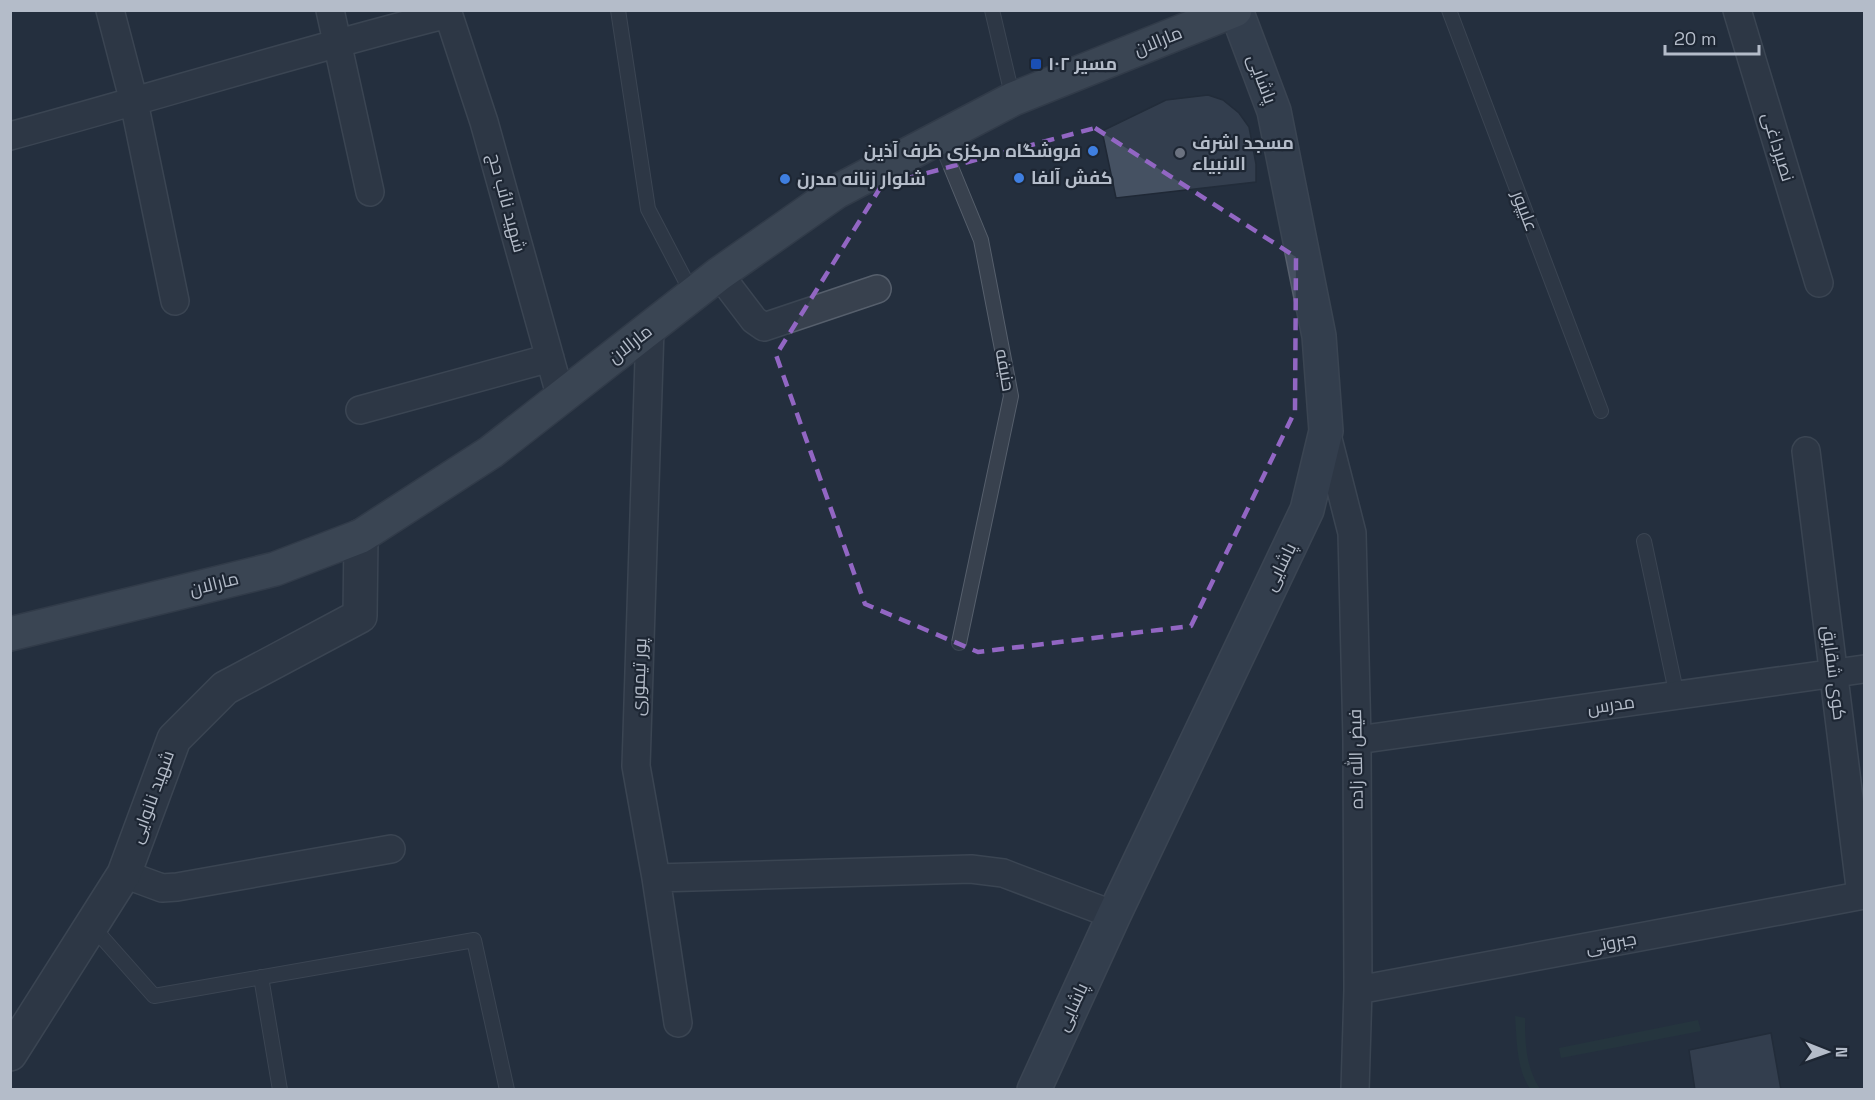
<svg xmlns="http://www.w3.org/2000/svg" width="1875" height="1100" font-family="'Space Grotesk',Cairo,sans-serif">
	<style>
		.green { fill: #263c3f }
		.building { fill: #455162; stroke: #1f2835; stroke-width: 1.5 }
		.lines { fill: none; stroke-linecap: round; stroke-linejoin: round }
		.service-casing { stroke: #565f6c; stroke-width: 16 }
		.minor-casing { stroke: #565f6c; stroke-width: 30 }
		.tertiary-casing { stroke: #565f6c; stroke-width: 36 }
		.secondary-casing { stroke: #565f6c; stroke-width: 36 }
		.primary-casing { stroke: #414a57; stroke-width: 36 }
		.service { stroke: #38414e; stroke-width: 14 }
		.minor { stroke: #38414e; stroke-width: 27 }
		.tertiary { stroke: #38414e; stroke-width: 33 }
		.secondary { stroke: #465061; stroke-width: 33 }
		.primary { stroke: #56606e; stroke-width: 33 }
		.marked { fill: none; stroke: #9266c3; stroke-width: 4.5; stroke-dasharray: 12 8; stroke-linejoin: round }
		.transit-dot { fill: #1a4fb4; stroke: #1d2633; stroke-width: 2 }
		.shop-dot { fill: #3f7fe0; stroke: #1d2633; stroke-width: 2 }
		.worship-dot { fill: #6b7280; stroke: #1d2633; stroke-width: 2 }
		.labels { text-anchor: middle; stroke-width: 4.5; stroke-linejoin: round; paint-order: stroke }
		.street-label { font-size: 18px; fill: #b4bcc9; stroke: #1d2633 }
		.poi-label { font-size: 18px; font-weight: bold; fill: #b4bcc9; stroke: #1d2633; text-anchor: start }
	</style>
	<rect width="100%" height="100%" fill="#242f3e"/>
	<path class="green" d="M1515,1016L1525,1018C1525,1044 1526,1067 1540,1089H1530C1516,1068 1517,1040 1515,1016Z
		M1698,1020L1701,1031L1561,1058L1559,1048Z"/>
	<path class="building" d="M1208,95L1223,100L1239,113L1249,127L1256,164V182L1116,198L1102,131L1166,100Z
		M1771,1033L1781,1090H1695L1689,1050Z"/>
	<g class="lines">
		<g class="service-casing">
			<path id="service" d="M618,10L648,209L693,295
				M992,10L1013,99
				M1449,10L1601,411
				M939,138L981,240L1011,396L959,643
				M1644,541L1677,696
				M92,926L154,996L474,940L507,1090
				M261,977L280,1090"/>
		</g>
		<g class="minor-casing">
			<path id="minor" d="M110,10L134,102L175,301
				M330,10L370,192
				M447,10L484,122L561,398
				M1737,10L1819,283
				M10,136C157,96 301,51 448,14
				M719,274L754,320L764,327L877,289
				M650,328L636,766L656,878L678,1023
				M360,410L550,358
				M1326,431L1352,533L1357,740L1358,990L1355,1090
				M1806,451L1861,895
				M1357,740L1864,669
				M124,874L162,888L177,887L391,849
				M656,878L971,869L1003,873L1114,915
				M1358,990L1864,895"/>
		</g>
		<g class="tertiary-casing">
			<path id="tertiary" d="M10,1054L124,874L174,739L225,688L360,616L361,536"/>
		</g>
		<g class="secondary-casing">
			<path id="secondary" d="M1034,1090L1114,915L1307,510L1326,431L1319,336L1274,111L1236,10"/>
		</g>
		<g class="primary-casing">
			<path id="primary" d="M10,634L275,569L361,536L491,452L719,274L836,192L1013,99L1235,10"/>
		</g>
		<use href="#service" class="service"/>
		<use href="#minor" class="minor"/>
		<use href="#tertiary" class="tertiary"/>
		<use href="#secondary" class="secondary"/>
		<use href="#primary" class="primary"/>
	</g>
	<path d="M0 0H1875V1100H0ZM1095,128L1296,257L1295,411L1191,626L978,652L865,604L776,355L882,185Z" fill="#242f3e" fill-opacity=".55" fill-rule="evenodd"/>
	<path class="marked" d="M1095,128L1296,257L1295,411L1191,626L978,652L865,604L776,355L882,185Z"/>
	<rect class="transit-dot" x="1030" y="58" width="12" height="12" rx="3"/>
	<g class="shop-dot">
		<circle cx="1093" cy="151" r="6"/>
		<circle cx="1019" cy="178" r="6"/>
		<circle cx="785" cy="179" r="6"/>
	</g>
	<circle class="worship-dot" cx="1180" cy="153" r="6"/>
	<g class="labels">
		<g class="street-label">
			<text transform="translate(1158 41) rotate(-22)" y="6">مارالان</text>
			<text transform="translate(1262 79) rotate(69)" y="6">پاشایی</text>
			<text transform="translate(1778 147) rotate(73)" y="6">نصیرداغی</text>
			<text transform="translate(507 203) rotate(75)" y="6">شهید نائب حج</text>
			<text transform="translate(1525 211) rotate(69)" y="6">علیپور</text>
			<text transform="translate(630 344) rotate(-38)" y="6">مارالان</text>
			<text transform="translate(1005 370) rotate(80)" y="6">حنیفه</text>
			<text transform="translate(1280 567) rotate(-64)" y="6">پاشایی</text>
			<text transform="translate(214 584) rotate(-14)" y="6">مارالان</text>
			<text transform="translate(1834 673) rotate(83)" y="6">کوی شقایق</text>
			<text transform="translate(639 677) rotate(-88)" y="6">پور تیموری</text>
			<text transform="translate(1611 705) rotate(-8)" y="6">مدرس</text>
			<text transform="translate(1356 759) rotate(-91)" y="6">فیض الله زاده</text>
			<text transform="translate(152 797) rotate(-70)" y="6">شهید نانوایی</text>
			<text transform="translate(1611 943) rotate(-11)" y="6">جبروتی</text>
			<text transform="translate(1072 1007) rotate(-65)" y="6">پاشایی</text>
		</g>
		<g class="poi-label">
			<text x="1048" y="70">مسیر ۱۰۲</text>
			<text x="1192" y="149">مسجد اشرف<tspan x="1192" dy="21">الانبیاء</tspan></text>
			<text x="1081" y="157" text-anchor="end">فروشگاه مرکزی ظرف آذین</text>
			<text x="1031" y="184">کفش آلفا</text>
			<text x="797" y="185">شلوار زنانه مدرن</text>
		</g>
	</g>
	<rect width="1875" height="1100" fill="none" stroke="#b4bcc9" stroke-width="24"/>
	<g transform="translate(1827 1052) rotate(91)" stroke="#1d2633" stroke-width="4.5" paint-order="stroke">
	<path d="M0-4.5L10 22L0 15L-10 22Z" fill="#b4bcc9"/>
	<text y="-9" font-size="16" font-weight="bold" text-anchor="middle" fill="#b4bcc9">N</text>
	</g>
	<path d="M1665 45v9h94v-9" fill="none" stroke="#b4bcc9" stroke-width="3"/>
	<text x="1674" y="45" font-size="18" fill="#b4bcc9" stroke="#1d2633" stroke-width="4.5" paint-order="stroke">20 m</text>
</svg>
